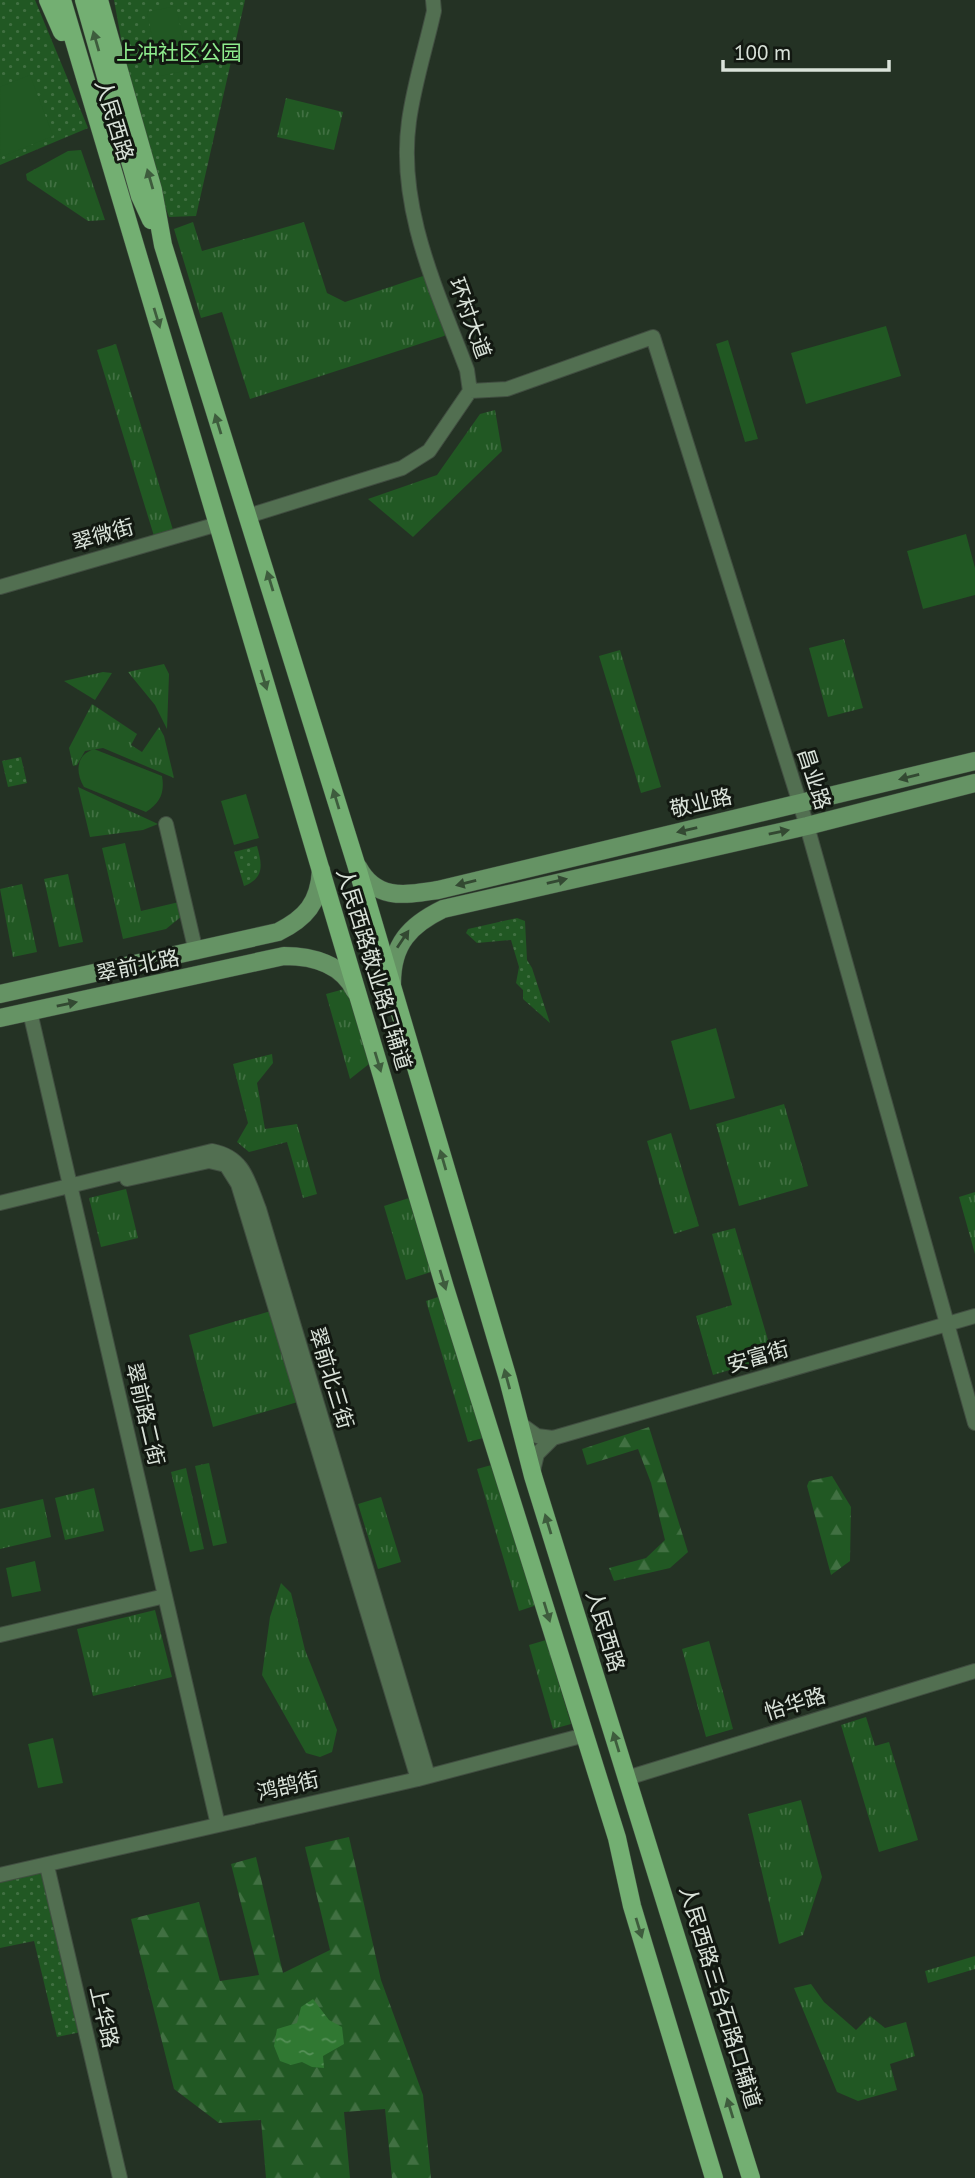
<svg xmlns="http://www.w3.org/2000/svg" width="975" height="2178" font-family="'PT Sans','Noto Sans SC',sans-serif">
	<style>
		.grass { fill: url(#grass-tufts) }
		.forest { fill: url(#forest-firs) }
		.park { fill: url(#park-dots) }
		.pitch { fill: #215823 }
		.water { fill: url(#water-ripples) }
		.lines { fill: none; stroke-linecap: round; stroke-linejoin: round }
		.minor-casing { stroke: #414e41; stroke-width: 16 }
		.secondary-casing { stroke: #414e41; stroke-width: 19 }
		.primary-casing { stroke: #414e41; stroke-width: 19 }
		.minor { stroke: #526f51; stroke-width: 14 }
		.secondary { stroke: #659364; stroke-width: 18 }
		.primary { stroke: #73af72; stroke-width: 18 }
		.oneway { fill: #3e5c3d }
		.oneway2 { fill: #334932 }
		.labels { text-anchor: middle; stroke-width: 6; stroke-linejoin: round; paint-order: stroke }
		.park-label { font-size: 21px; fill: #8eec8d; stroke: #121811 }
		.street-label { font-size: 21px; fill: #dae3da; stroke: #121811 }
	</style>
	<defs>
		<pattern id="grass-tufts" width="24" height="20" patternUnits="userSpaceOnUse" patternTransform="scale(1.75)"><rect width="24" height="20" fill="#215823"/><path d="M3 7l-1-3M5 7V3M7 7l1-3M15 17l-1-3M17 17v-4M19 17l1-3" fill="none" stroke="#417042"/></pattern>
		<pattern id="forest-firs" width="22" height="20" patternUnits="userSpaceOnUse" patternTransform="scale(1.75)"><rect width="22" height="20" fill="#215823"/><path d="M5 1l3.5 6h-7zM16 11l3.5 6h-7z" fill="#417042"/></pattern>
		<pattern id="park-dots" width="8" height="8" patternUnits="userSpaceOnUse" patternTransform="scale(1.75)"><rect width="8" height="8" fill="#215823"/><path d="M2 2h.1M6 6h.1" fill="none" stroke="#417042" stroke-width="1.8" stroke-linecap="round"/></pattern>
		<pattern id="water-ripples" width="26" height="14" patternUnits="userSpaceOnUse" patternTransform="scale(1.75)"><rect width="26" height="14" fill="#307832"/><path d="M2 4q2-2 4 0t4 0M15 11q2-2 4 0t4 0" fill="none" stroke="#579159"/></pattern>
	</defs>
	<rect width="100%" height="100%" fill="#243224"/>
	<path class="grass" d="M286,98L343,112L334,150L277,137Z
		M81,150L105,220L88,221L27,180L26,174L68,151Z
		M193,222L202,251L304,222L327,293L345,302L426,275L447,335L250,399L222,312L201,318L174,229Z
		M116,344L173,530L154,536L97,350Z
		M495,410L502,451L413,537L368,499L437,475L480,414Z
		M844,639L863,708L828,717L809,648Z
		M620,650L661,787L641,793L599,656Z
		M164,664L169,674L167,729L155,705L128,672Z
		M103,672L112,673L95,700L64,681Z
		M92,704L137,734L131,745L142,752L159,727L164,736L174,778L103,748L85,751L77,765L73,766L69,748Z
		M78,787L158,824L143,830L90,837Z
		M125,843L141,911L179,902L182,916L166,929L123,939L102,848Z
		M68,874L83,942L59,947L44,879Z
		M22,884L37,952L13,957L0,889Z
		M348,988L369,1064L350,1079L326,994Z
		M272,1054L273,1063L257,1083L265,1129L297,1124L317,1194L303,1198L287,1142L249,1152L237,1142L248,1123L233,1064Z
		M784,1104L808,1186L739,1206L716,1124Z
		M671,1133L699,1226L674,1234L647,1141Z
		M126,1189L138,1238L101,1247L89,1198Z
		M975,1192V1254L959,1197Z
		M412,1197L434,1271L406,1280L384,1206Z
		M735,1228L773,1357L713,1375L696,1316L732,1305L712,1234Z
		M444,1295L487,1437L468,1442L426,1301Z
		M274,1310L301,1401L213,1427L189,1335Z
		M209,1463L227,1543L213,1546L195,1466Z
		M495,1464L537,1605L519,1611L477,1469Z
		M186,1468L204,1549L190,1552L171,1472Z
		M94,1488L104,1531L65,1540L55,1498Z
		M381,1497L401,1562L378,1569L358,1504Z
		M43,1499L51,1537L0,1549V1509Z
		M281,1583L291,1593L305,1650L337,1730L332,1752L320,1757L306,1753L262,1675L270,1617Z
		M155,1610L172,1677L93,1696L77,1629Z
		M546,1640L571,1724L553,1729L529,1645Z
		M709,1641L733,1729L706,1737L682,1649Z
		M866,1717L875,1746L889,1742L918,1840L879,1852L841,1725Z
		M801,1800L822,1877L803,1935L779,1944L748,1814Z
		M975,1956V1969L928,1983L925,1971Z
		M811,1984L824,2002L856,2030L870,2016L885,2028L906,2022L915,2056L890,2064L897,2090L858,2101L837,2092L794,1988Z"/>
	<path class="forest" d="M649,1427L688,1552L670,1568L614,1581L609,1568L646,1558L665,1540L651,1483L638,1449L587,1465L582,1449Z
		M832,1476L851,1507L850,1561L831,1575L807,1486L809,1481Z
		M349,1837L381,1980L423,2095L431,2178H392L385,2109L344,2112L350,2178H266L261,2120L219,2123L174,2089L131,1919L199,1902L220,1981L259,1975L231,1864L256,1857L283,1973L330,1950L305,1847Z"/>
	<path class="park" d="M0,0H35L88,128L0,165Z
		M114,0H245L196,216L169,217L139,138Z
		M21,757L27,783L8,787L2,761Z
		M257,846C262,864 265,878 244,886L234,852Z
		M517,918L525,921L527,960L532,968L550,1023L523,999V990L516,983L519,967L511,940L477,943L466,933L468,929Z
		M43,1872L81,2032L57,2037L34,1941L0,1948V1881Z"/>
	<path class="pitch" d="M176,6L189,70L160,76L147,12Z
		M30,75L53,136L1,157L0,87Z
		M886,326L901,376L806,404L791,353Z
		M728,340L758,439L745,442L716,344Z
		M966,534L975,568V595L923,609L907,551Z
		M94,749L162,776C165,793 160,803 146,812L84,787C75,772 76,755 94,749Z
		M246,794L259,838L234,845L221,801Z
		M716,1028L735,1098L690,1110L671,1041Z
		M35,1561L41,1591L12,1597L6,1568Z
		M53,1738L63,1783L38,1788L28,1744Z"/>
	<path class="water" d="M313,1999L329,2020L342,2027L344,2044L323,2056L324,2068L312,2067L302,2062L291,2065L280,2061L274,2046L277,2029L297,2023L301,2007Z"/>
	<g class="lines">
		<g class="minor-casing">
			<path id="minor" d="M470,391L507,389L653,337L807,826L975,1423
				M248,516L402,468L429,451L470,391L467,370C437,290 397,208 409,121C414,84 426,47 434,11L433,0
				M0,587L218,524
				M166,824L196,952
				M30,1012L218,1825
				M127,1179L209,1161L226,1165L238,1184L418,1779
				M0,1203L212,1151C244,1157 248,1181 259,1209L428,1776
				M519,1423L537,1436L553,1438L537,1454L533,1471
				M553,1438L975,1316
				M0,1635L165,1596
				M627,1778L975,1671
				M47,1866L120,2178
				M0,1875L418,1779L585,1735"/>
		</g>
		<g class="secondary-casing">
			<path id="secondary" d="M358,867C376,901 405,895 438,890L975,761
				M392,983C392,944 410,925 443,909L807,826L975,783
				M0,994L278,932C306,918 319,903 321,870
				M0,1018L284,956C312,956 342,964 355,991"/>
		</g>
		<g class="primary-casing">
			<path id="primary" d="M48,0L62,32
				M62,0L445,1288L617,1838L632,1906L714,2178
				M84,0L140,196L151,220
				M99,0L153,190L163,245L356,864L508,1379L533,1476L751,2178"/>
		</g>
		<use href="#minor" class="minor"/>
		<use href="#secondary" class="secondary"/>
		<use href="#primary" class="primary"/>
	</g>
	<defs><path id="oneway-solid" d="M-6-.8H1V-3.2L6.5 0L1 3.2V.8H-6Z" transform="scale(1.75)"/></defs>
	<g class="oneway">
		<use href="#oneway-solid" transform="translate(96 41) rotate(-106)"/>
		<use href="#oneway-solid" transform="translate(150 179) rotate(-106)"/>
		<use href="#oneway-solid" transform="translate(157 318) rotate(73)"/>
		<use href="#oneway-solid" transform="translate(218 424) rotate(-107)"/>
		<use href="#oneway-solid" transform="translate(270 581) rotate(-107)"/>
		<use href="#oneway-solid" transform="translate(264 680) rotate(73)"/>
		<use href="#oneway-solid" transform="translate(336 799) rotate(-107)"/>
		<use href="#oneway-solid" transform="translate(378 1062) rotate(73)"/>
		<use href="#oneway-solid" transform="translate(443 1160) rotate(-106)"/>
		<use href="#oneway-solid" transform="translate(443 1280) rotate(73)"/>
		<use href="#oneway-solid" transform="translate(507 1379) rotate(-105)"/>
		<use href="#oneway-solid" transform="translate(548 1524) rotate(-107)"/>
		<use href="#oneway-solid" transform="translate(547 1612) rotate(73)"/>
		<use href="#oneway-solid" transform="translate(616 1742) rotate(-107)"/>
		<use href="#oneway-solid" transform="translate(639 1928) rotate(73)"/>
		<use href="#oneway-solid" transform="translate(730 2108) rotate(-107)"/>
	</g>
	<g class="oneway2">
		<use href="#oneway-solid" transform="translate(909 777) rotate(166)"/>
		<use href="#oneway-solid" transform="translate(687 830) rotate(167)"/>
		<use href="#oneway-solid" transform="translate(779 832) rotate(-12)"/>
		<use href="#oneway-solid" transform="translate(557 881) rotate(-13)"/>
		<use href="#oneway-solid" transform="translate(466 883) rotate(166)"/>
		<use href="#oneway-solid" transform="translate(403 939) rotate(-56)"/>
		<use href="#oneway-solid" transform="translate(67 1004) rotate(-12)"/>
	</g>
	<g class="labels">
		<g class="park-label">
			<text x="179" y="60">上冲社区公园</text>
		</g>
		<g class="street-label">
			<text transform="translate(114 120) rotate(73)" y="7">人民西路</text>
			<text transform="translate(470 318) rotate(70)" y="7">环村大道</text>
			<text transform="translate(103 535) rotate(-16)" y="7">翠微街</text>
			<text transform="translate(814 779) rotate(72)" y="7">昌业路</text>
			<text transform="translate(701 803) rotate(-13)" y="7">敬业路</text>
			<text transform="translate(138 966) rotate(-12)" y="7">翠前北路</text>
			<text transform="translate(374 969) rotate(73)" y="7">人民西路敬业路口辅道</text>
			<text transform="translate(758 1357) rotate(-16)" y="7">安富街</text>
			<text transform="translate(331 1378) rotate(73)" y="7">翠前北三街</text>
			<text transform="translate(145 1414) rotate(77)" y="7">翠前路二街</text>
			<text transform="translate(605 1631) rotate(73)" y="7">人民西路</text>
			<text transform="translate(795 1704) rotate(-17)" y="7">怡华路</text>
			<text transform="translate(288 1786) rotate(-13)" y="7">鸿鹄街</text>
			<text transform="translate(720 1997) rotate(73)" y="7">人民西路三台石路口辅道</text>
			<text transform="translate(104 2017) rotate(77)" y="7">上华路</text>
		</g>
	</g>
	<path d="M723 60v10h166v-10" fill="none" stroke="#dae3da" stroke-width="3.5"/>
	<text x="734" y="60" font-size="21" fill="#dae3da" stroke="#121811" stroke-width="5" paint-order="stroke">100 m</text>
</svg>
